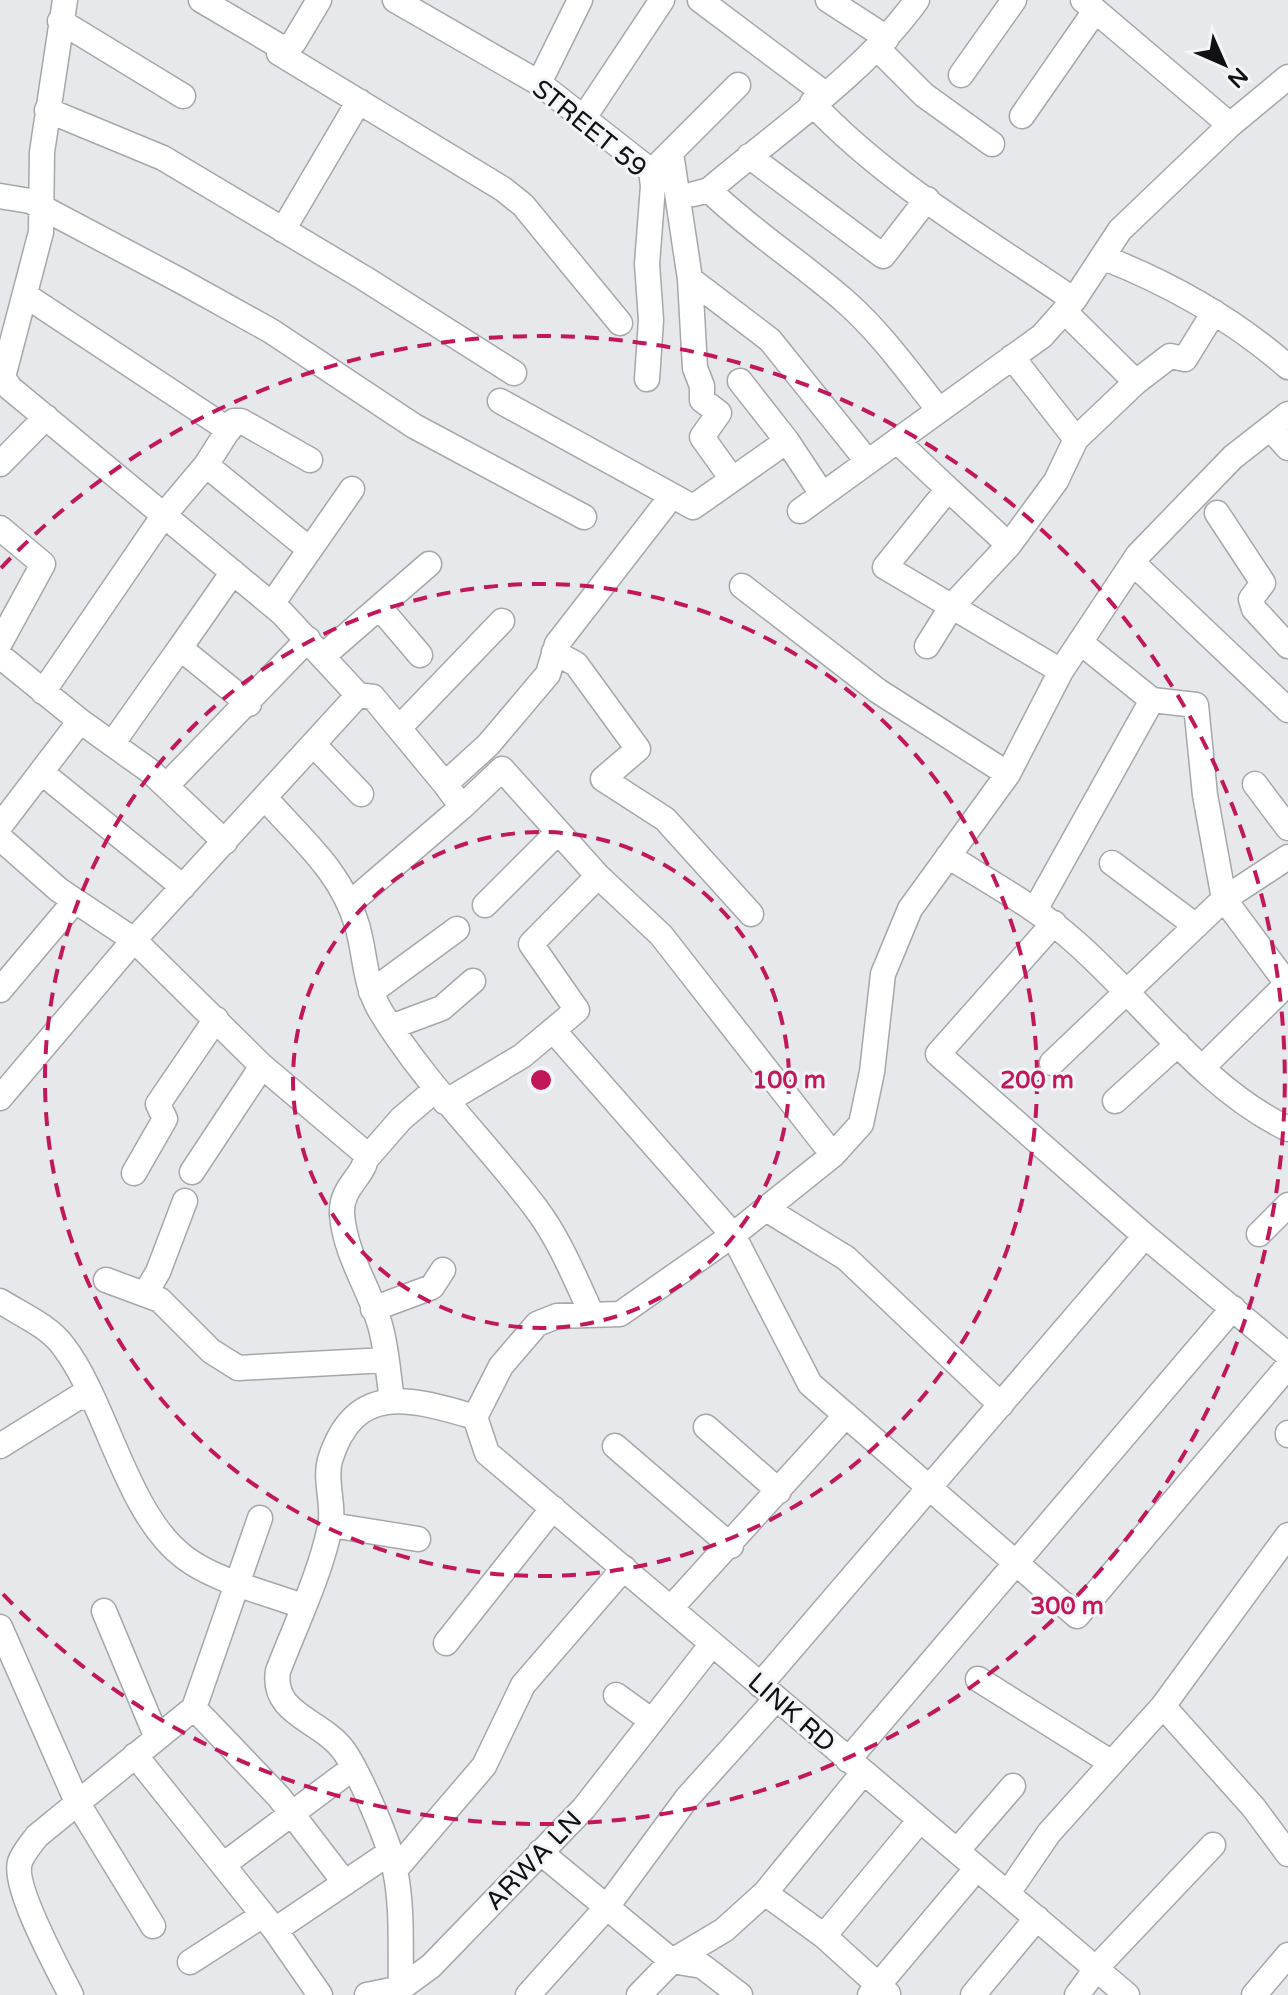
<svg xmlns="http://www.w3.org/2000/svg" width="1288" height="1995" font-family="'Varela Round',sans-serif">
	<style>
		.lines { fill: none; stroke-linecap: round; stroke-linejoin: round }
		.minor-casing { stroke: #a5a7ab; stroke-width: 27 }
		.minor { stroke: #fff; stroke-width: 24 }
		.ring { fill: none; stroke: #c2185b; stroke-width: 4; stroke-dasharray: 14 10 }
		.labels { text-anchor: middle; stroke-width: 6; stroke-linejoin: round; paint-order: stroke }
		.street-label { font-size: 26px; fill: #111113; stroke: #f3f5f9 }
		.centre { fill: #c2185b; stroke: #f3f5f9; stroke-width: 4 }
		.ring-label { font-size: 24px; text-anchor: middle; font-weight: bold; fill: #c2185b; stroke: #f3f5f9; stroke-width: 6; stroke-linejoin: round; paint-order: stroke }
	</style>
	<rect width="100%" height="100%" fill="#e6e8ec"/>
	<g class="lines">
		<g class="minor-casing">
			<path id="minor" d="M65,0L42,152L41,232L3,377L10,388L282,613L358,695L373,697L445,784
				M201,0L279,46V53
				M395,0L539,83L651,171L653,186L647,264L651,320L647,379
				M700,0L824,93
				M828,0L887,38
				M1083,0L1230,125
				M60,21L183,96
				M877,48L924,95L992,144
				M279,53L503,189L523,205L620,323
				M279,53L294,42L319,0
				M961,75L1014,0
				M539,83L580,0
				M812,103C886,182 985,239 1074,300
				M47,110L163,158L364,278L514,373
				M1022,116L1095,11
				M583,119L662,0
				M671,153L690,279L695,368L702,386V400L719,413L702,437L732,479
				M749,156L883,256L927,199
				M661,162L738,85
				M709,190C752,232 802,263 847,303C882,334 910,374 939,410
				M694,194L709,190C778,131 864,74 917,0
				M0,196L30,201L181,281L271,331L414,426L584,517
				M283,230L359,101
				M1102,257C1171,284 1232,318 1288,367
				M690,279L770,340L868,462
				M25,295L229,430
				M1064,311L1136,382
				M740,381L787,441L822,494
				M500,401L693,507L787,441
				M1270,428L1288,448
				M1076,439L1136,382L1170,356L1185,359L1214,312
				M897,441L948,489L885,567L1061,671
				M0,464L46,417
				M206,465L309,549
				M800,511L1042,336L1074,300L1120,230L1230,125L1288,77
				M1217,513L1263,583L1251,599L1254,609L1288,646
				M0,528L43,564L0,643
				M1009,545L1056,481L1076,439L1012,357
				M1133,563L1288,710
				M742,586L878,691L1008,774
				M272,604L352,489
				M380,608L420,655
				M1080,642L1152,700
				M927,646L952,606L1009,545L948,489
				M180,648L233,572
				M554,652L576,664L638,749L603,779L665,819L751,914
				M0,656L80,721L150,771L225,842
				M323,656L429,564
				M43,692L164,515L206,465L234,421H241L310,460
				M399,728L502,621
				M112,744L180,648L249,704
				M314,745L361,794
				M41,772L183,887
				M1255,784L1288,828
				M166,786L308,639
				M266,799C302,840 341,871 357,925C366,956 364,984 381,1012C425,1084 485,1141 535,1207C560,1240 575,1278 592,1315
				M462,807L502,769L598,876
				M0,826L80,721
				M0,838L59,890L134,940L262,1066L366,1154C367,1176 340,1185 342,1215C346,1257 369,1287 380,1325C387,1349 388,1375 392,1399
				M948,856C991,883 1036,907 1074,941C1145,1003 1202,1087 1288,1129
				M1112,863L1196,926
				M349,904L462,807L445,784L488,745L548,674L557,644L671,497
				M485,905L557,833
				M1035,910L1152,700L1196,705L1205,795L1224,899L1288,985
				M1054,923L938,1054L1145,1236L1288,1355
				M0,990L75,901
				M371,992L457,929
				M391,1027L442,1008L473,981
				M553,1030L733,1235L810,1384L1077,1616L1288,1366
				M1052,1063L1224,899L1288,857
				M1202,1068L1288,983
				M0,1098L134,940L358,695
				M1115,1101L1178,1044
				M445,1102L522,1056L577,1010L531,944L598,876L661,935L833,1155
				M367,1158L401,1119L435,1090
				M192,1172L262,1066
				M134,1173L165,1119L158,1104L216,1019
				M766,1209L846,1258L1001,1405
				M1259,1234L1288,1205
				M106,1280L160,1300L211,1351L238,1368L386,1360
				M145,1294L158,1272L185,1201
				M0,1301C22,1315 49,1326 64,1347C107,1404 126,1513 184,1557C213,1580 267,1593 302,1606
				M373,1309L432,1287L443,1270
				M475,1417L487,1453L1127,1995
				M706,1427L779,1491
				M1288,1433V1435
				M0,1446L77,1398L91,1396
				M615,1446L731,1546
				M331,1525L418,1539
				M671,1608L846,1415
				M104,1611L157,1738
				M0,1627L77,1802L153,1926
				M446,1643L553,1508
				M978,1679L1112,1763
				M760,1685L1145,1236
				M616,1695L652,1721
				M1163,1706L1254,1808L1288,1854
				M194,1708L279,1797L345,1883
				M135,1755L275,1930L320,1995
				M848,1760L1233,1308
				M957,1851L1013,1786
				M540,1852L672,1961L702,1966L740,1995
				M223,1865L353,1768
				M395,1870L484,1766L523,1685L624,1568
				M765,1893L824,1936L888,1994
				M1008,1893L1049,1833L1163,1706L1288,1535
				M275,1930L389,1853
				M824,1936L920,1820
				M190,1962L263,1915
				M401,1988C400,1950 403,1908 395,1870C389,1842 360,1774 344,1751C322,1720 271,1715 278,1671C296,1624 320,1575 330,1527C335,1506 324,1480 330,1460C355,1380 412,1399 475,1417L501,1366L537,1324L557,1316L620,1314L733,1235L833,1155L861,1124L872,1072L883,974L910,909L1008,774L1061,671L1138,555L1233,457L1288,414
				M71,1995C59,1971 12,1886 20,1862C23,1853 31,1844 37,1836L194,1708L260,1518
				M367,1995L401,1988L431,1966L584,1808L712,1644
				M528,1995L606,1908L687,1798L776,1699
				M639,1995L672,1961L724,1930L765,1893L863,1773
				M870,1995L977,1868
				M973,1995L1037,1918
				M1077,1995L1099,1965L1213,1845
				M1254,1995L1288,1955"/>
		</g>
		<use href="#minor" class="minor"/>
	</g>
	<g class="ring">
		<circle cx="541" cy="1080" r="248"/>
		<circle cx="541" cy="1080" r="496"/>
		<path d="M1 568A744 744 0 1 1 1 1592"/>
	</g>
	<g class="labels">
		<g class="street-label">
			<text transform="translate(590 128) rotate(39)" y="9">STREET 59</text>
			<text transform="translate(792 1712) rotate(41)" y="9">LINK RD</text>
			<text transform="translate(533 1860) rotate(-46)" y="9">ARWA LN</text>
		</g>
	</g>
	<circle cx="541" cy="1080" r="12" class="centre"/>
	<g class="ring-label">
		<text x="789" y="1088">100 m</text>
		<text x="1037" y="1088">200 m</text>
		<text x="1067" y="1614">300 m</text>
	</g>
	<g transform="translate(1224 64) rotate(135)" stroke="#f3f5f9" stroke-width="6" paint-order="stroke">
	<path d="M0-6L14 30L0 20L-14 30Z" fill="#111113"/>
	<text y="-12" font-size="22" font-weight="bold" text-anchor="middle" fill="#111113">N</text>
	</g>
</svg>
